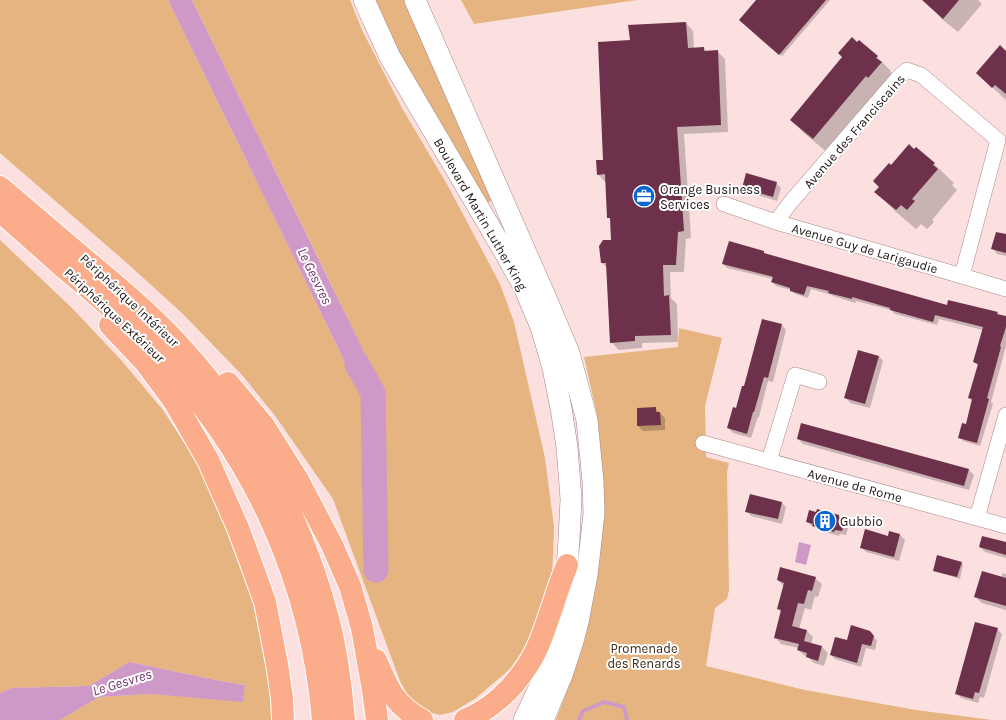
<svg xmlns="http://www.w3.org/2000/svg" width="1006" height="720" font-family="Karla,sans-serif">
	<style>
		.green { fill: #e5b480 }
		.water { fill: #ce98c7 }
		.shadow { fill: #0003 }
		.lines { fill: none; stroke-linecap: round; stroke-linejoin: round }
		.stream { stroke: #ce98c7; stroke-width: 4 }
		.river { stroke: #ce98c7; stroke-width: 25 }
		.building { fill: #6d314b }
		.street-casing { stroke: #a78787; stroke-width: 16 }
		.secondary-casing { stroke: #a78787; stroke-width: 22 }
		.highway-casing { stroke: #fff; stroke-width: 24 }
		.street { stroke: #fff; stroke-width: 15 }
		.secondary { stroke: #fff; stroke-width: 21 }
		.highway { stroke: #fbad8b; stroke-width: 22 }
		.labels { text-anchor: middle; stroke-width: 4; stroke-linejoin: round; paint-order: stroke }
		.street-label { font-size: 13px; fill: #1f1413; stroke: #fff }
		.poi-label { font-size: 13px; fill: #1f1413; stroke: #fff; text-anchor: start }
		.park-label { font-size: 13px; fill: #3c2810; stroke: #fff }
		.water-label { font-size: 14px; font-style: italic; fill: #72326d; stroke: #fff }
	</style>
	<rect width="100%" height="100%" fill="#fce0df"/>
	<path class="green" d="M0,0H168L361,395L373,393L384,395L332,286L192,0H350L362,30L402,108L448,186L500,284L514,322L545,458L554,527L552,580L535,633L510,669L476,698L453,712L440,715L425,711L410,700L400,681L333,499L276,417L243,376L183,314L128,264L0,153Z
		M372,0H407L495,198L486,204L430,113Z
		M461,0H637L474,24Z
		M0,240L72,308L121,360L163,410L190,452L214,495L252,587L277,720H60L99,697L150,694L243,701L245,685L221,681L129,662L89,686L11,688L0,693Z
		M679,328L722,338L705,406L706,457L729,463L727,472L729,590L727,599L715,608L706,666L805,690L916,710L992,720H556L579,658L595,579L604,507L597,415L584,357L678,347Z"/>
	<path class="water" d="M168,0H192L385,395L373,393L361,395Z
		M799,542L811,545L806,565L795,562Z
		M129,662L221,681L245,685L243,702L150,694L99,697L60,720H0V693L11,688L89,686Z"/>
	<path class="shadow" d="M757,0H830L782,56L743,22Z
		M928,0H978L982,4L958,32L943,20L929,5Z
		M686,23L693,31L694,48H704L708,52L717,51L725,59L728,132L684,134L691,238L686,239L684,272H670L671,298L677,304L678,342L642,343V348L619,350L611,342L607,268L602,263L600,247L612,241L611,220L608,217L606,182H605L598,174L604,160L631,41Z
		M1006,52V100L977,73Z
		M843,57H877L891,71L890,72L895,77L828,153L805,134L791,120Z
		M914,150L934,164L954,183L952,185L957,190L932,220L934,222L927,229L921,224L916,229L896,212L876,192L880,187L891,166Z
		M776,183L781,188L777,201L748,192L743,188Z
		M1006,236V256L997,254L993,249Z
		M764,252L766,255L948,307L997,313L1000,316L1006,317V346L991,402L993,404L980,446L963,441L959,437L966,426L973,401L969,398L979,366L974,362L983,330L939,319L937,325L895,314L891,310L856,301L855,303L833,296L832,295L811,289L808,298L795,294L791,290L776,286L772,282L773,279L727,268L723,264Z
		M782,325L786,330L773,382L768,381L759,417H758L751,438L733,433L728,428L737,409L745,388Z
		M879,356L883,361L870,408L850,403L846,398Z
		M655,408L665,418V430L643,431L638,426V409Z
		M802,424L969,470L974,475L969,490L803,444L798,439Z
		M782,503L786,507L782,524L751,516L747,511Z
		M817,513L839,516L849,525L846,535L840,534L839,536L818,530L815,527L812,526L807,521Z
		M890,532L900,535L905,540L899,561L866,552L861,547L888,537Z
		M1006,543V558L985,552L980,547Z
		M961,562L963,565L960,579L937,572L934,570Z
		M1003,573L1006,574V610L982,603L975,597L1001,578Z
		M815,578L822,584L818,597L815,596L811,610L805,608L799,629L806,630L813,637L811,644L822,647L828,653L824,666L814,663L808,657L805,656L798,650L799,648L781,644L775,637L781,612L778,609L784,587L778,580Z
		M997,629L1002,634L984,698L980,697L978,703L961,698L956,693Z
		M870,632L877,641L875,650L866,648L861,667L835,659L831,655L848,641Z"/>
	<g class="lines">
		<path class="stream" d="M579,720L583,711L604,702L624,707L627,720"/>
		<path class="river" d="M357,364L373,393L376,570"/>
	</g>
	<path class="building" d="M756,0H826L779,55L739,20Z
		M922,0H959L943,19Z
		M686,22L688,48L704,47V51L718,50L721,125L677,127L684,231L678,232L676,265H663L664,296L669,295L671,335L635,336V341L610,343L606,263H601L599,246L603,240H611L610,218H607L605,174L597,175L596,160H603L598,42L630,40L628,25Z
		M852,37L857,42L859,40L878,56L876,58L882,62L868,78L866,76L813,139L790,120L842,57L838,53Z
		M1000,45L1006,51V94L995,85L992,88L976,73Z
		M909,144L914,149L916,147L935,163L933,165L938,169L912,199L915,201L907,210L901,205L896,210L874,192L879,187L873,181L889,163L891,165Z
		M746,173L777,182L773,197L742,188Z
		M996,232L1006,234V253L991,249Z
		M729,241L764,251V253L947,305L948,300L998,312L997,314L1006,316V327L1000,346L1001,347L987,398L989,399L977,443L958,438L962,423L966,424L972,399L968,398L978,364L973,362L983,327L935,315L933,322L890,310V308L852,297V299L828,293L829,291L807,286L804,295L790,291V288L771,282L773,277L770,276L722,264Z
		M762,319L782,324L768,378L764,377L754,412H753L747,434L727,428L733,407L736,408L742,386H744Z
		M858,350L879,356L865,404L844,398Z
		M656,407V412H660L661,425L637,426V408Z
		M801,423L969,469L964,486L797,439Z
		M750,494L782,502L778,519L745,512Z
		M817,509L839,515V518L845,519L842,531L835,530L834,532L812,526L813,524L806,522L809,510L816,512Z
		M865,529L888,536L889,531L900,534L894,557L860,548Z
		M982,536L1006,542V555L979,547Z
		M937,555L962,562L957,577L933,571Z
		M780,567L816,577L812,591L808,590L804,604L798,603L792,626L807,630L804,641L822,646L818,661L806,657L807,653L797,650L799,644L774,638L781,610L777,609L784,583L777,580Z
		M982,571L1006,578V606L974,597Z
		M975,622L998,628L979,693L975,692L973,699L955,694Z
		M851,625L870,631L874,636L871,646L862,644L857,663L830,655L835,637L847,640Z"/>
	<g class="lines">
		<g class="street-casing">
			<path id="street" d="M724,204L776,222L962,276L1006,289
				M776,222L790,203L899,77L907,70L921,75L998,140L962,276
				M703,443L1006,526
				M769,461L795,375L819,382
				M977,518L1006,415"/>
		</g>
		<g class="secondary-casing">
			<path id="secondary" d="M364,0L390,57L504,251L524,287L541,327L547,347L553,368L561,408L567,447L571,499L569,540L564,605L556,640L544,678L524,720
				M415,0L548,303L569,353L587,420L593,481L594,513L591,541L587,575L578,622L573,641L562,675L543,720"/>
		</g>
		<g class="highway-casing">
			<path id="highway" d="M0,187C29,212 59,237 88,262C118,287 149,313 176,342C250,421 302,517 329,622C337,654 341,687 344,720
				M0,211C21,230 42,248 63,267C96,294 129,322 158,353C254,456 311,580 323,720
				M110,325L145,362L174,401L208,460L238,528L251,563L265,602L277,664L282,698L283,720
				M228,383L264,426L298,480L332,545L350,586L362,628L373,690L377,720
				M376,660C388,688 394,705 422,720
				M465,720C489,710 511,691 525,669C539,650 545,627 553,605C557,591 562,578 567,565"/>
		</g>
		<use href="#street" class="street"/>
		<use href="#secondary" class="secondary"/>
		<use href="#highway" class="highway"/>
	</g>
	<defs>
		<g id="office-disc" transform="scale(1.15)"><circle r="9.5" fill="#0b66cf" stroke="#fff"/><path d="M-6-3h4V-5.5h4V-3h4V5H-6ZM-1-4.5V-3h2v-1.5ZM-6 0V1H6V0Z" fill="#fff"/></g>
		<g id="building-disc" transform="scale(1.15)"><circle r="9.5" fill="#0b66cf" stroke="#fff"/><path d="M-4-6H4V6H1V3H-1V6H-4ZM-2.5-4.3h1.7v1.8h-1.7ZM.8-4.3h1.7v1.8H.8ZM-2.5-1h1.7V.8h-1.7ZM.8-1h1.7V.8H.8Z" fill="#fff"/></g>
	</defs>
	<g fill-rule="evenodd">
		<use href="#office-disc" x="644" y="196"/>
		<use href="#building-disc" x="825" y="521"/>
	</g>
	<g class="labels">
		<g class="street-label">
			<text transform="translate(854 131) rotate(-49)" y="5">Avenue des Franciscains</text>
			<text transform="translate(481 214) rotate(60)" y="5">Boulevard Martin Luther King</text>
			<text transform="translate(865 248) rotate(16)" y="5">Avenue Guy de Larigaudie</text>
			<text transform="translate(130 300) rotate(43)" y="5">Périphérique Intérieur</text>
			<text transform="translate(115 315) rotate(43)" y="5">Périphérique Extérieur</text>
			<text transform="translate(855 485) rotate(15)" y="5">Avenue de Rome</text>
		</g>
		<g class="poi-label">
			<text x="660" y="194">Orange Business<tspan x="660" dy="15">Services</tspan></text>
			<text x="840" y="526">Gubbio</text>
		</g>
		<g class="park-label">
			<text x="644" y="653">Promenade<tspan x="644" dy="15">des Renards</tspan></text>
		</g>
		<g class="water-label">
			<text transform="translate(315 276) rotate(64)" y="5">Le Gesvres</text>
			<text transform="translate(122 682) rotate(-17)" y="5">Le Gesvres</text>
		</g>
	</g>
</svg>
